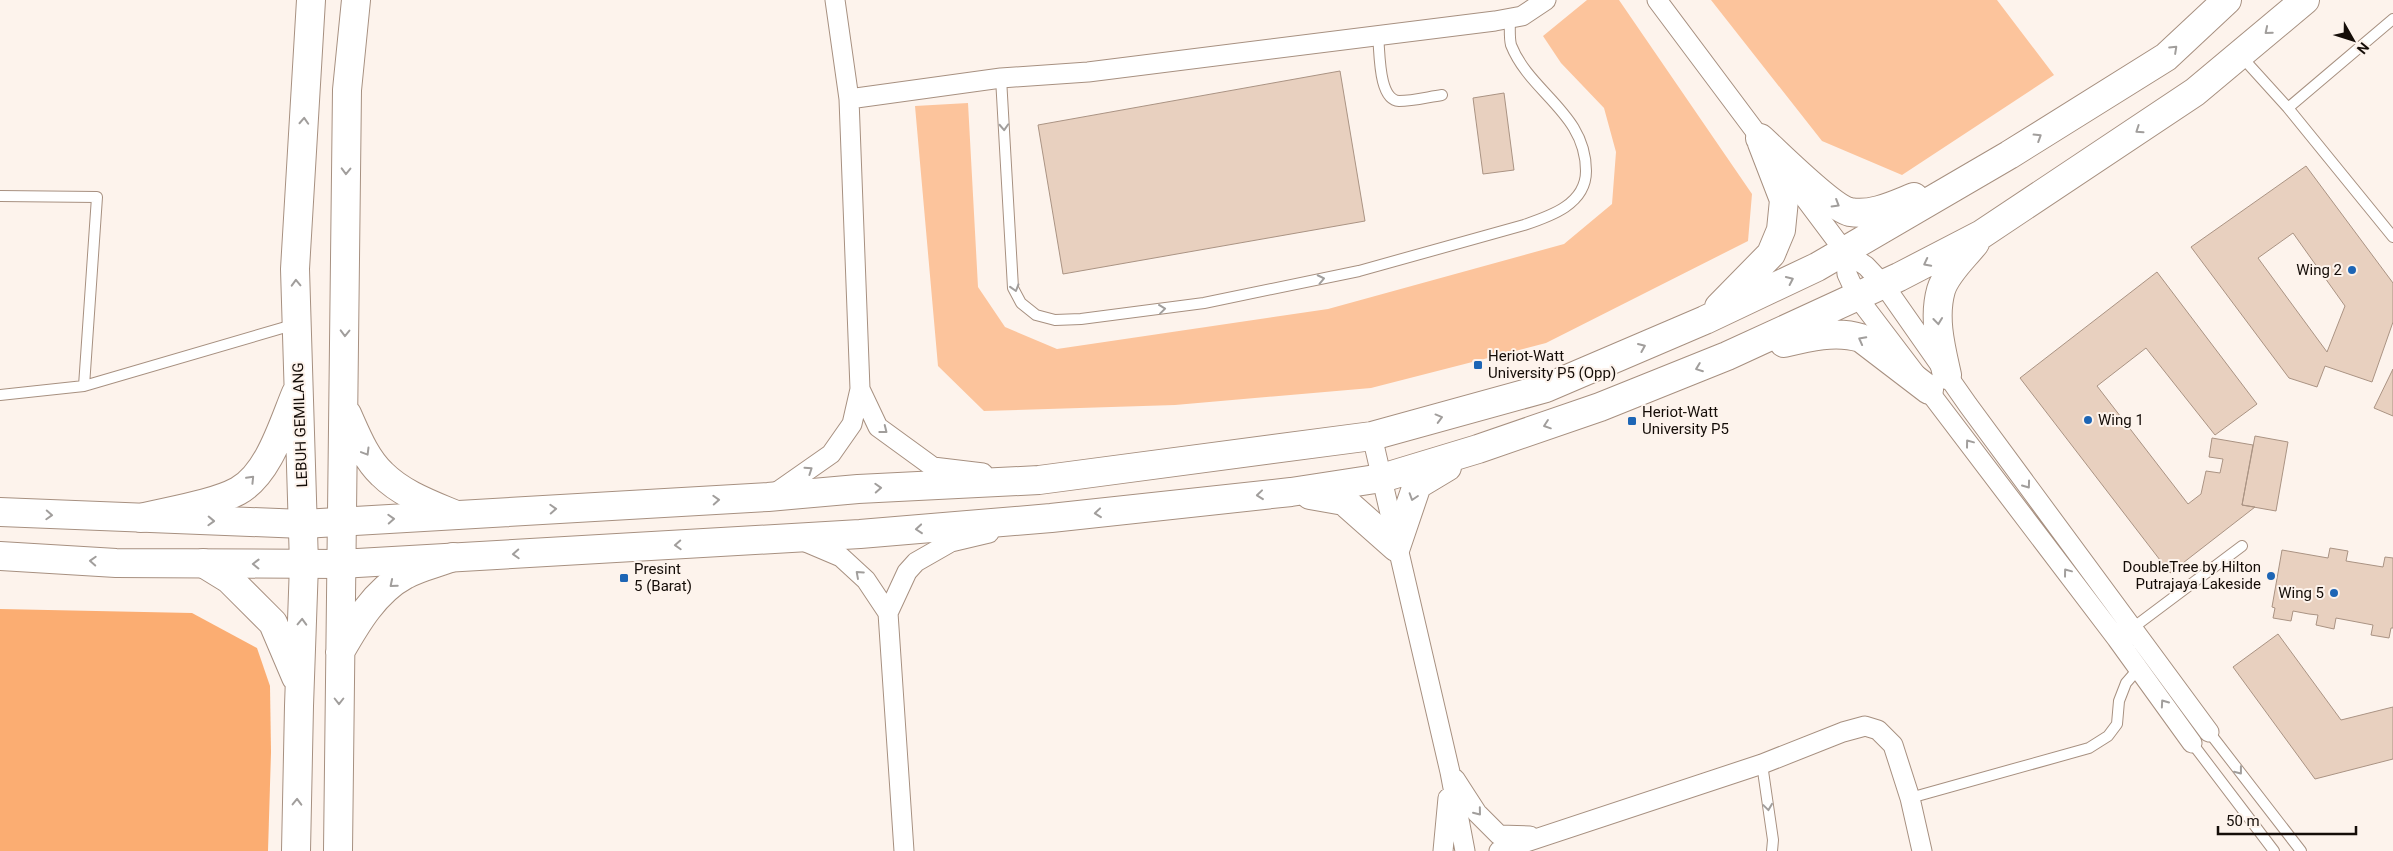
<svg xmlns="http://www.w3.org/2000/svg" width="2393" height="851" font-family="Roboto,sans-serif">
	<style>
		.green { fill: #fcc49c }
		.forest { fill: #fbad72 }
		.building { fill: #e8d0bf; stroke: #aa9383; fill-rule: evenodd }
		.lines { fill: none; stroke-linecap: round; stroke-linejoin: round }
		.lane-casing { stroke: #a79080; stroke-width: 12 }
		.street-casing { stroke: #a79080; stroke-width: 21 }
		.secondary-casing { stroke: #a79080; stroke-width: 30 }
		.primary-casing { stroke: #a79080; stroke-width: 30 }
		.lane { stroke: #fff; stroke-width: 10 }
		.street { stroke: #fff; stroke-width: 19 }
		.secondary { stroke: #fff; stroke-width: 28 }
		.primary { stroke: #fff; stroke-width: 28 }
		.oneway { stroke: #a19e9c }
		.poi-dot { fill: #1d65b5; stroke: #fdf3ec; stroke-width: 2 }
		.labels { text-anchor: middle; stroke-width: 4; stroke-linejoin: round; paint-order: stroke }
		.poi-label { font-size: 15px; fill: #150d08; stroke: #fdf3ec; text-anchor: start }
		.street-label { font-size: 15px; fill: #150d08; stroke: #fdf3ec }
	</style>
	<rect width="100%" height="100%" fill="#fdf3ec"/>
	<path class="green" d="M1587,0H1619L1752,194L1748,241L1546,343L1371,388L1175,405L984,411L938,366L915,106L968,103L978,287L1005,327L1057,349L1328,309L1564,244L1612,204L1616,152L1604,108L1561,63L1543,36Z
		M1711,0H1997L2054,75L1902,175L1822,141Z"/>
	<path class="forest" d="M0,609L192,613L257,648L270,686L271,752L268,851H0Z"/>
	<path class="building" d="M1340,71L1365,221L1063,274L1038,125Z
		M1504,93L1514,170L1483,174L1473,98Z
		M2306,166L2393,283V322L2372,382L2325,366L2317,387L2289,378L2191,247ZM2293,233L2345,306L2327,352L2258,258Z
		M2157,272L2257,404L2215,435L2146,348L2097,386L2188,504L2201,494L2206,471L2220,473L2223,459L2209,457L2212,438L2253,445L2242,505L2255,507L2170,573L2020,378Z
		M2393,369V416L2374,408Z
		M2255,436L2288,442L2276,511L2242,505Z
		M2330,548L2348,551L2346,561L2383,567L2385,557L2393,558V628H2391L2389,638L2371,635L2373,625L2336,618L2334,629L2316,625L2318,615L2309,614L2293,611L2291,621L2273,618L2275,608L2272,607L2282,550L2328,558Z
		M2278,634L2341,720L2393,707V759L2315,779L2233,667Z"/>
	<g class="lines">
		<g class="lane-casing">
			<path id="lane" d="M1378,36C1380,51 1378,100 1399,101C1413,101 1428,97 1442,95
				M2240,55L2288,108L2393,237
				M1001,78L1013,288L1021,303L1036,315L1055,320L1081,319L1204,303L1359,271L1524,225C1551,216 1586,204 1586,171C1586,113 1530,93 1511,45C1509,37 1510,26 1510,18
				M2288,108L2393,19
				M0,196L97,197L84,386
				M0,395L84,386L296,324
				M2130,630L2242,546
				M2209,732L2301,851
				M2192,743L2274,851
				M1762,764L1773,840L1772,851
				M1910,798L2089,748L2108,736L2117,724L2119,701L2126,683L2139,668"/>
		</g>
		<g class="street-casing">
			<path id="street" d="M1657,0L1767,147
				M849,99L1001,78L1088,72L1495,21L1522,16L1546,0
				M1788,176L1845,252L1866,266L1884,285L1968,405L2209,732
				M1845,252L1847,274L1858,298L2117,639L2192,743
				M860,389L878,427L933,467L983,473
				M1372,436L1450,772L1465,851
				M771,496L831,454L852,424L860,389L849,99L835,0
				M801,540L841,557L866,580L888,613
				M1455,779L1477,813L1499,835L1530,836
				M904,851L888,613L907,572L916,562L951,542L989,533
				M1443,851L1448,798
				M1499,851L1762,764L1843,732L1865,726L1878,730L1893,745L1910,798L1922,851"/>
		</g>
		<g class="secondary-casing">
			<path id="secondary" d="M1760,138C1777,153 1831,208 1850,212C1872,216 1894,205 1914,197
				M1719,307L1771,254L1781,230L1784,200L1762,143
				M1784,343C1808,337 1836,330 1861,338L1929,390
				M1947,375C1941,348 1933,318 1941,290C1946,273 1964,257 1975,243
				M1310,495L1344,501L1396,547L1417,485L1447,467
				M0,512L303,524L768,497L858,489L1039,480L1372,436L1546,388L1705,320L1817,267L2009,155L2166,57L2227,0
				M0,556L116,563L340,564L860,534L1051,518L1291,492L1382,478L1478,449L1600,407L1727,356L1899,277L1982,234L2195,92L2305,0"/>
		</g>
		<g class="primary-casing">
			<path id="primary" d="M347,414C356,434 365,458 382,474C402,494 430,504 456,515
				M141,518C169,511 214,504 238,491C269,474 283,424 296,393
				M203,563L229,579L273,623L296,677
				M340,652C356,624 375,591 405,575C419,567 438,563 453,557
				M296,851L299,706L304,564L295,269L311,0
				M338,851L347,90L356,0"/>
		</g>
		<use href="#lane" class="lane"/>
		<use href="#street" class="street"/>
		<use href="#secondary" class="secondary"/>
		<use href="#primary" class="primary"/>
	</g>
	<defs><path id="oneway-chevron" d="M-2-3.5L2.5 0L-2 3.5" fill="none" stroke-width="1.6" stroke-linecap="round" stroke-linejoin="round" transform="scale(1.25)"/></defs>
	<g class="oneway">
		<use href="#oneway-chevron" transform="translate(2268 31) rotate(140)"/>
		<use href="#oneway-chevron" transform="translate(2174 49) rotate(-43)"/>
		<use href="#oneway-chevron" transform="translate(304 121) rotate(-87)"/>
		<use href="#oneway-chevron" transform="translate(1004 127) rotate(87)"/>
		<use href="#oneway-chevron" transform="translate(2139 130) rotate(146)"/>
		<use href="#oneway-chevron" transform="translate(2038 137) rotate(-32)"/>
		<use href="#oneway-chevron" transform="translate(346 171) rotate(91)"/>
		<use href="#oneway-chevron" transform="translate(1836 204) rotate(31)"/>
		<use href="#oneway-chevron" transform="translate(1927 263) rotate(153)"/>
		<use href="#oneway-chevron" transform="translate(1321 279) rotate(-12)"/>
		<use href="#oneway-chevron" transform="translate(1790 280) rotate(-25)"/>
		<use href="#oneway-chevron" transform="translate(296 283) rotate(-92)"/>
		<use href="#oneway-chevron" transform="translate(1015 288) rotate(73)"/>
		<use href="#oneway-chevron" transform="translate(1162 309) rotate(-7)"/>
		<use href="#oneway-chevron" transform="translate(1938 321) rotate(84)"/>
		<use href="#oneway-chevron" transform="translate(345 333) rotate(91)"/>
		<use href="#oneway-chevron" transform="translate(1862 340) rotate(-152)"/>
		<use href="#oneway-chevron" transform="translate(1642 347) rotate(-23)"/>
		<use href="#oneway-chevron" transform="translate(1699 368) rotate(159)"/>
		<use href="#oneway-chevron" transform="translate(1439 418) rotate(-15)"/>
		<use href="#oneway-chevron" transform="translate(1547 425) rotate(161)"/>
		<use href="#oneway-chevron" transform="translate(884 430) rotate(38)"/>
		<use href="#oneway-chevron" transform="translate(1969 443) rotate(-127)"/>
		<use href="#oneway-chevron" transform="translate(366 452) rotate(59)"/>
		<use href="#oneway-chevron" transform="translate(809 470) rotate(-34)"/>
		<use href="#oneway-chevron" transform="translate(251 479) rotate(-46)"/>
		<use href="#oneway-chevron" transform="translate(2027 485) rotate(54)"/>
		<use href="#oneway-chevron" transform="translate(878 488) rotate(-3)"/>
		<use href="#oneway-chevron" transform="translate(1260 495) rotate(174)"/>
		<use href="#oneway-chevron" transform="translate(1413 497) rotate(108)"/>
		<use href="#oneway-chevron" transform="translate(716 500) rotate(-3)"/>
		<use href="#oneway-chevron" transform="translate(553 509) rotate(-3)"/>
		<use href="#oneway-chevron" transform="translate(1098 513) rotate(174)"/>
		<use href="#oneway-chevron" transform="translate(49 515) rotate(3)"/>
		<use href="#oneway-chevron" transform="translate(391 519) rotate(-3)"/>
		<use href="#oneway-chevron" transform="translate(211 521) rotate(2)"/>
		<use href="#oneway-chevron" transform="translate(919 529) rotate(175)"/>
		<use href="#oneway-chevron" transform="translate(678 545) rotate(177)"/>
		<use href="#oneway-chevron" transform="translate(516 554) rotate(177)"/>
		<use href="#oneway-chevron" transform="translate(93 561) rotate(-177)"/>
		<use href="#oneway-chevron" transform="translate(256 564) rotate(-179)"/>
		<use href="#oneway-chevron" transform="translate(2067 572) rotate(-127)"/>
		<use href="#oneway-chevron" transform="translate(859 574) rotate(-138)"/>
		<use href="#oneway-chevron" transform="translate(393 584) rotate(140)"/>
		<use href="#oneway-chevron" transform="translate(302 622) rotate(-88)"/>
		<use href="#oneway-chevron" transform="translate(339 701) rotate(90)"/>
		<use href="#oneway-chevron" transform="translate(2164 703) rotate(-125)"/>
		<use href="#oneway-chevron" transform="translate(2239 771) rotate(52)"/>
		<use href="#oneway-chevron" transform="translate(297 802) rotate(-89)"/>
		<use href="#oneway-chevron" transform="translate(1768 807) rotate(82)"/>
		<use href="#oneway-chevron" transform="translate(1478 812) rotate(51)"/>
	</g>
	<g class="poi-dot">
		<circle cx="2352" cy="270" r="5"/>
		<rect x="1473" y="360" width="10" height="10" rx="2.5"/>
		<circle cx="2088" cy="420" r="5"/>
		<rect x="1627" y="416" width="10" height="10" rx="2.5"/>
		<circle cx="2271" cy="576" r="5"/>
		<rect x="619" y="573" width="10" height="10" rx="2.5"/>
		<circle cx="2334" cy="593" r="5"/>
	</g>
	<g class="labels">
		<g class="poi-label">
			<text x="2342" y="275" text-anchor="end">Wing 2</text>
			<text x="1488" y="361">Heriot-Watt<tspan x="1488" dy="17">University P5 (Opp)</tspan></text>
			<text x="1642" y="417">Heriot-Watt<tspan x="1642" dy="17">University P5</tspan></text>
			<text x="2098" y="425">Wing 1</text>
			<text x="2261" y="572" text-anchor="end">DoubleTree by Hilton<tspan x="2261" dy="17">Putrajaya Lakeside</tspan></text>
			<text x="634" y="574">Presint<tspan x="634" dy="17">5 (Barat)</tspan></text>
			<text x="2324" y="598" text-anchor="end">Wing 5</text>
		</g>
		<g class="street-label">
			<text transform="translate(300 425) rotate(-92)" y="5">LEBUH GEMILANG</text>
		</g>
	</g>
	<g transform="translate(2353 40) rotate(129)" stroke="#fdf3ec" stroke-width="4" paint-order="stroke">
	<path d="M0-4L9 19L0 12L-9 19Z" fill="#150d08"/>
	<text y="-8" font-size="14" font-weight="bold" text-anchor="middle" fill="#150d08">N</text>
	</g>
	<path d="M2218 826v8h138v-8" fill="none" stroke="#150d08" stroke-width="2.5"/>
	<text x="2226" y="826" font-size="15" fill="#150d08" stroke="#fdf3ec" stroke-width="4" paint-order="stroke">50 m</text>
</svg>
